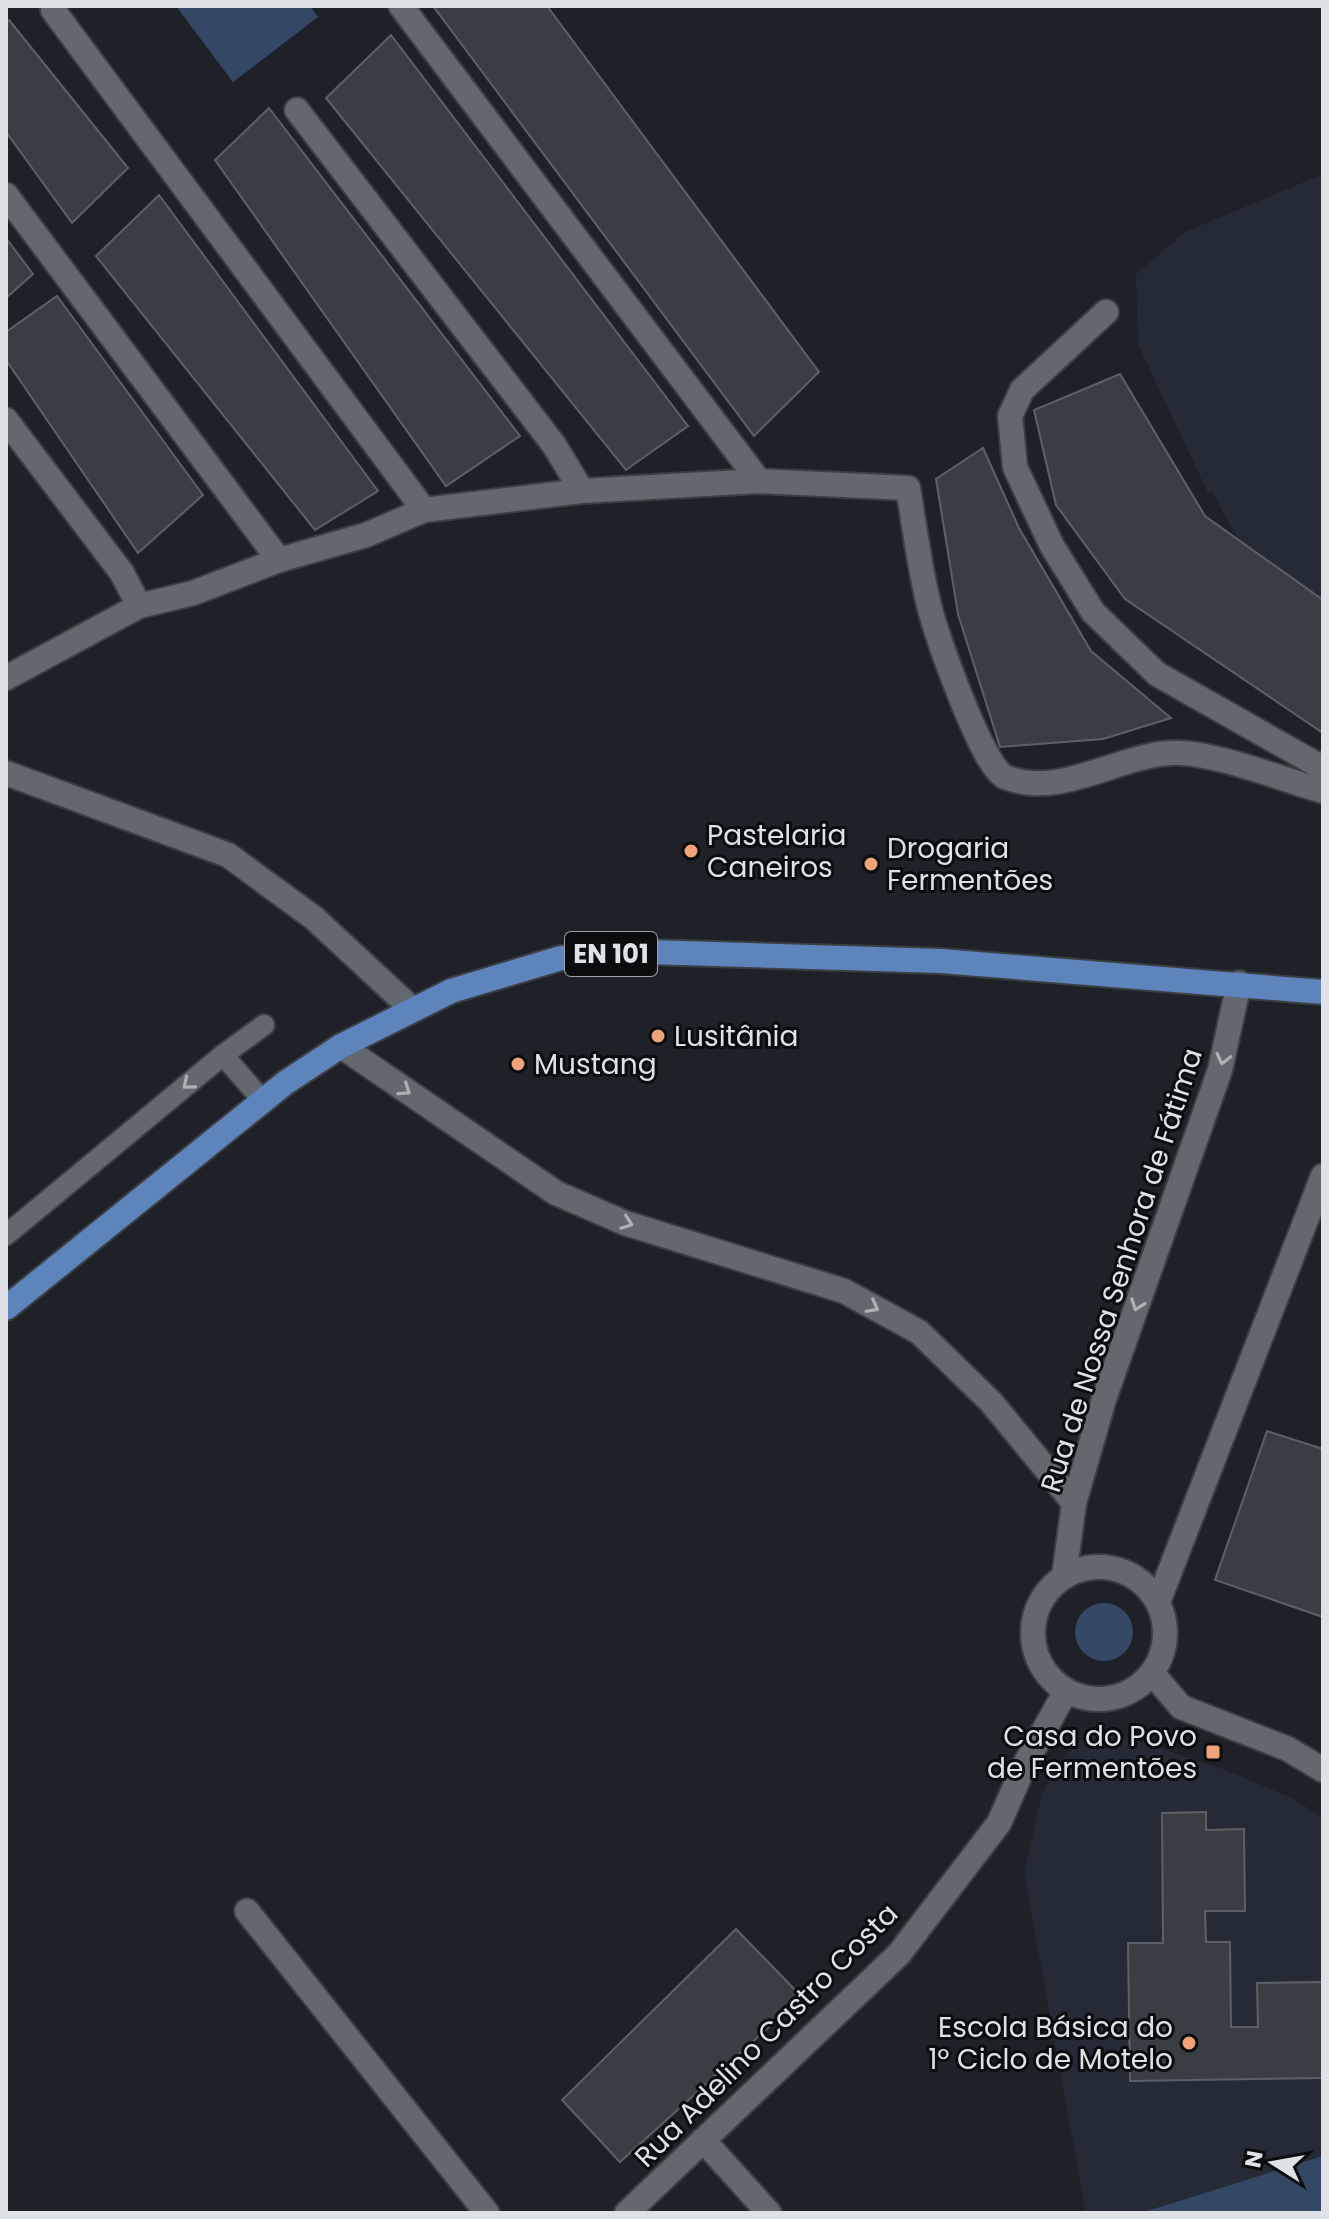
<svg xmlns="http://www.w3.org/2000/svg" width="1329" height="2219" font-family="Poppins,sans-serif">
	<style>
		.built { fill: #242b36 }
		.green { fill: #344765 }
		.building { fill: #393e44; stroke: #5c6168; stroke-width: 2 }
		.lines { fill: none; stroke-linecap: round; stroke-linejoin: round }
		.service-casing { stroke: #3b3f44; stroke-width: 24 }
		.minor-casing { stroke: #3b3f44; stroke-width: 28 }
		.tertiary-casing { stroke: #3b3f44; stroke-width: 28 }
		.primary-casing { stroke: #3b3f44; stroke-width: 28 }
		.service { stroke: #63686f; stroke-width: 20 }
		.minor { stroke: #63686f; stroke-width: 24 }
		.tertiary { stroke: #63686f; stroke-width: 24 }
		.primary { stroke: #5e84bc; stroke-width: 24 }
		.oneway { stroke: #adb1b6 }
		.poi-dot { fill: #f0a279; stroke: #0a0c0e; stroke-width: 3 }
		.labels { text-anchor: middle; stroke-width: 6; stroke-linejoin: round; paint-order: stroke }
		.shield { fill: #0a0c0e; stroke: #9ea1a4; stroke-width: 2 }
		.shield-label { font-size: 26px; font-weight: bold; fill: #dee1e5 }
		.poi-label { font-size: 28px; fill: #dee1e5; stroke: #0a0c0e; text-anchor: start }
		.street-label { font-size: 28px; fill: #dee1e5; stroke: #0a0c0e }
	</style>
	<rect width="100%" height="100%" fill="#1e2228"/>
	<path class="built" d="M1323,174V600L1237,537L1212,492L1208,493L1138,344L1136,274L1185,232Z
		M1090,1732L1126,1737L1228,1771L1294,1799L1323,1818V2213H1086L1024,1873L1042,1794L1059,1762Z"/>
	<path class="green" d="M176,6H310L318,17L233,82Z
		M1075 1632a29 29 0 1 1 58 0a29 29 0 1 1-58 0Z
		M1323,2156V2213H1141Z"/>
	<path class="building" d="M433,6H547L819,372L754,436Z
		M9,20L128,168L72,223L6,132V22Z
		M391,35L688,426L626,470L326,98Z
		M269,108L520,436L446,486L215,160Z
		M159,195L378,491L315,530L96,256Z
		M6,238L33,274L6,298Z
		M57,296L203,495L138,553L6,360V332Z
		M1120,374L1205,516L1323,600V733L1125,599L1056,505L1034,410Z
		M983,448L1019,528L1091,651L1171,718L1103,739L1000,747L958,614L936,479Z
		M1267,1431L1323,1449V1617L1215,1580Z
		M1206,1812V1830L1244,1829L1245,1911H1205L1206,1942H1230L1231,2027H1258L1257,1983L1323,1982V2078L1130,2081L1128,1943H1163L1162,1813Z
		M736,1929L802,1997L620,2162L562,2100Z"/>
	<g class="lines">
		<g class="service-casing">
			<path id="service" d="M223,1055L264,1025
				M6,1235L223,1055L263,1101"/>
		</g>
		<g class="minor-casing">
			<path id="minor" d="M401,6L759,481
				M53,10L424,510
				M297,110L554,445L582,491
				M6,195L279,560
				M1106,312L1022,390L1010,416L1015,467L1052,546L1093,612L1157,674L1323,768
				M6,420L122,573L139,606
				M6,678L139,606L193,593L279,560L366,535L424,510L582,491L759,481L908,488C915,529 920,573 931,613C939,641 983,768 1005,777C1059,799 1117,756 1170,753C1209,750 1284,780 1323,791
				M6,773L228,855L314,918L412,1009
				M341,1046L556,1193L625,1223L844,1291L919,1332L991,1402L1074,1503
				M1064,1577L1074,1503L1104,1399L1220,1070L1239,983
				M247,1911L487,2213
				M703,2140L769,2213
				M627,2213L899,1954L999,1823L1025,1764L1066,1691"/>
		</g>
		<g class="tertiary-casing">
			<path id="tertiary" d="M1033 1633a66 66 0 1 1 132 0a66 66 0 1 1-132 0Z
				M1158,1602L1323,1176
				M1153,1674L1181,1707L1288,1749L1323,1770"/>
		</g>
		<g class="primary-casing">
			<path id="primary" d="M6,1308L285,1083L341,1046L451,991L561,958L649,952L941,961L1323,992"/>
		</g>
		<use href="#service" class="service"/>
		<use href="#minor" class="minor"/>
		<use href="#tertiary" class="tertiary"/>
		<use href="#primary" class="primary"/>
	</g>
	<defs><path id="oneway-chevron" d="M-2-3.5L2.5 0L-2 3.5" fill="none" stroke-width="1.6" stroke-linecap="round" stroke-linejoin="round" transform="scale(2)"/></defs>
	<g class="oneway">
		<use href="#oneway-chevron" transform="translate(1223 1059) rotate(103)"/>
		<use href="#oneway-chevron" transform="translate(188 1084) rotate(140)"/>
		<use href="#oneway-chevron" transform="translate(405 1090) rotate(34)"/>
		<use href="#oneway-chevron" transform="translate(627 1223) rotate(20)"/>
		<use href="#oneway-chevron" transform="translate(1137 1305) rotate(110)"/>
		<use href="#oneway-chevron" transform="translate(873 1307) rotate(28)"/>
	</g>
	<g class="poi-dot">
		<circle cx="691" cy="851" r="8"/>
		<circle cx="871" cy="864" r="8"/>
		<circle cx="658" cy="1036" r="8"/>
		<circle cx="518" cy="1064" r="8"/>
		<rect x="1205" y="1744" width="16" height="16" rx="4"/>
		<circle cx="1189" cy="2043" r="8"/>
	</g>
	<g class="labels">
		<rect class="shield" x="565" y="932" width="92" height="44" rx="6"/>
		<g class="shield-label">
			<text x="611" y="963">EN 101</text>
		</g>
		<g class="poi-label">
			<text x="707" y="845">Pastelaria<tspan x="707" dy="32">Caneiros</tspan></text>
			<text x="887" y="858">Drogaria<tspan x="887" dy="32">Fermentões</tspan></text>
			<text x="674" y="1046">Lusitânia</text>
			<text x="534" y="1074">Mustang</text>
			<text x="1197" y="1746" text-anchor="end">Casa do Povo<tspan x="1197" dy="32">de Fermentões</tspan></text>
			<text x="1173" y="2037" text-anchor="end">Escola Básica do<tspan x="1173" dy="32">1º Ciclo de Motelo</tspan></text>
		</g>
		<g class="street-label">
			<text transform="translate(1121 1270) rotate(-72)" y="10">Rua de Nossa Senhora de Fátima</text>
			<text transform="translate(766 2035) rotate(-45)" y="10">Rua Adelino Castro Costa</text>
		</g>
	</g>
	<rect width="1329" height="2219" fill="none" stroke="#dee1e5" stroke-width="16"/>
	<g transform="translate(1273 2163) rotate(281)" stroke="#0a0c0e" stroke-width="6" paint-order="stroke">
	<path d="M0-6L14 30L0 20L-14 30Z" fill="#dee1e5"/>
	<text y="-12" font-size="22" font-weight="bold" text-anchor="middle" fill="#dee1e5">N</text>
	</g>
</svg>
